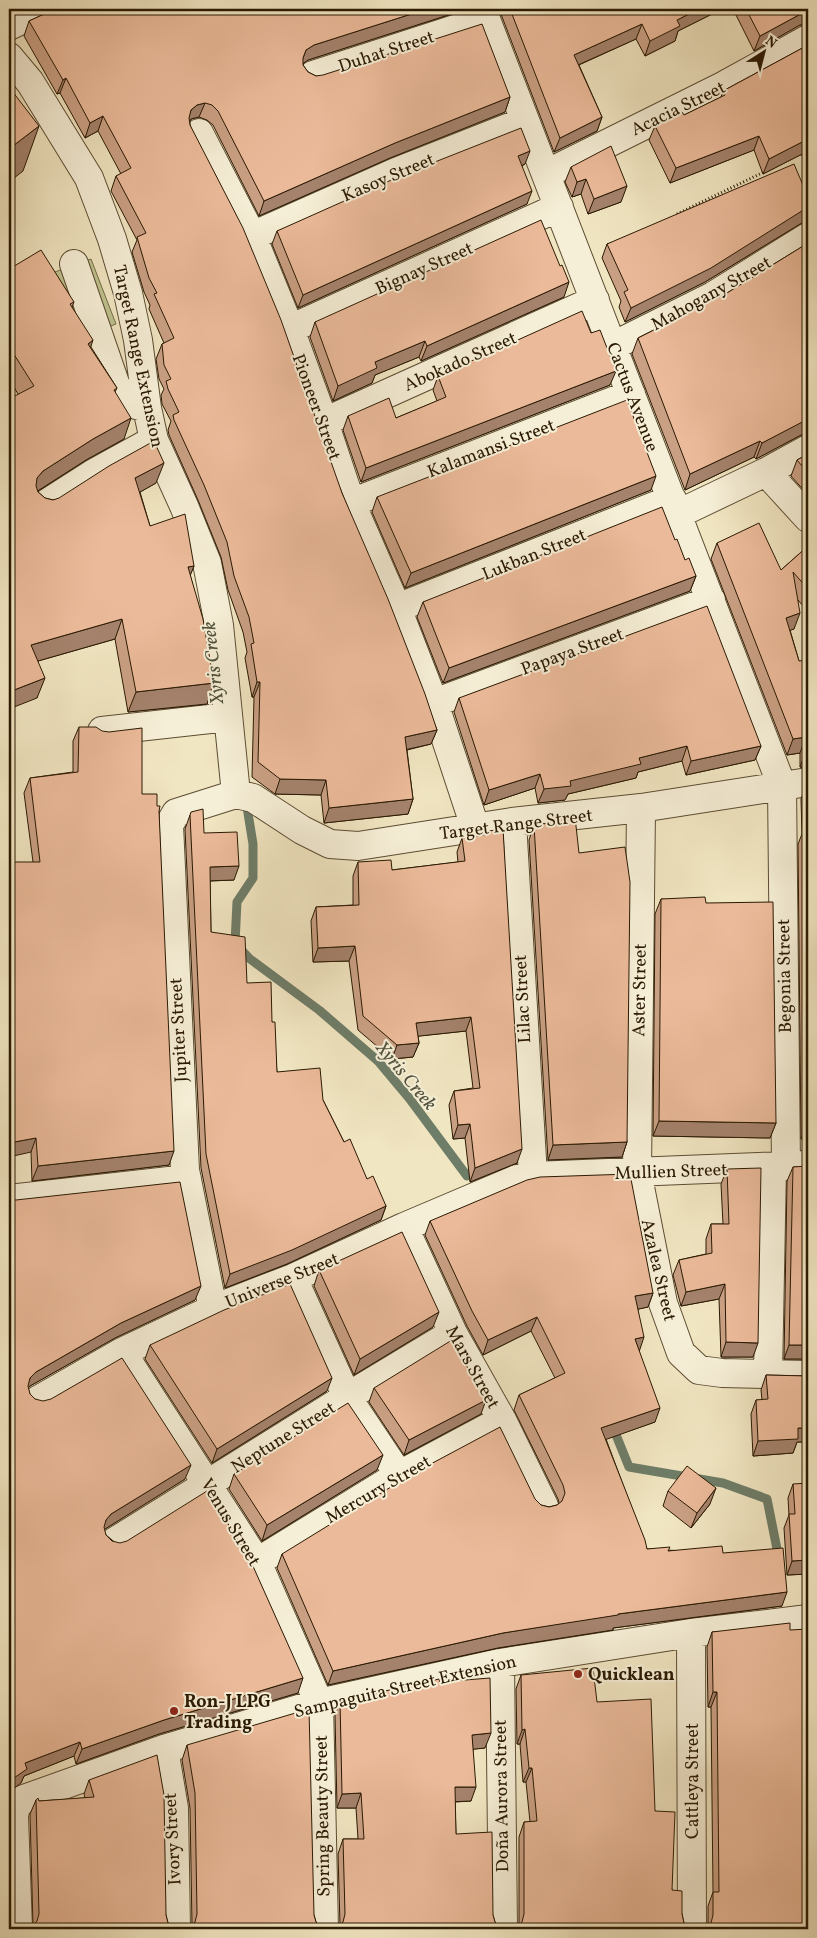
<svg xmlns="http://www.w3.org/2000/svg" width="817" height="1938" font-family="Vollkorn,serif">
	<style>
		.green { fill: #bfc390; stroke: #746e49 }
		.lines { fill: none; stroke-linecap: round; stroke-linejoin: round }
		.stream { stroke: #6e7d68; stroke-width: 9 }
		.minor-casing { stroke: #5c4c32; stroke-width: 30 }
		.path { stroke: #2a1902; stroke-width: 3; stroke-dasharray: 1 2.5; stroke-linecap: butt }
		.minor { stroke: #f6efd7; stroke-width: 28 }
		.wall { fill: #caa084; stroke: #2a1902 }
		.shaded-wall { fill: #a4826c; stroke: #2a1902 }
		.building { fill: #ebba9a; stroke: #2a1902 }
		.poi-dot { fill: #8f2418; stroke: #f6efd7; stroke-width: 2 }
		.labels { text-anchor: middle; stroke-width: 4; stroke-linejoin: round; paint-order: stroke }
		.street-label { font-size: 18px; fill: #2a1902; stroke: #f6efd7 }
		.poi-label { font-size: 18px; font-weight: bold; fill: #2a1902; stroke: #f6efd7; text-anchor: start }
		.water-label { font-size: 19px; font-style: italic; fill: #52533e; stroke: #f6efd7 }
	</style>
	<rect width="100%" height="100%" fill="#f1e6c2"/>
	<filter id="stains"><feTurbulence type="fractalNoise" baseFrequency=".004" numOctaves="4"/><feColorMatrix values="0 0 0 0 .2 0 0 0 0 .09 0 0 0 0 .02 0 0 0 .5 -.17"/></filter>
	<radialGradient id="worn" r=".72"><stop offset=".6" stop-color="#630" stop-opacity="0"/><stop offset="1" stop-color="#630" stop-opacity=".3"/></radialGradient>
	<path class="green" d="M91,259L116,324L77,339L52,273Z"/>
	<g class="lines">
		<path class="stream" d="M247,807L253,844V878L237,902L235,943L250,959L319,1010L378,1061L409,1098L467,1176
			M612,1425L629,1467L723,1483L767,1499L779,1559"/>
		<g class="minor-casing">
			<path id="minor" d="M482,9L782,786L786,1166
				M9,26L44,9
				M9,57L30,82L89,178L112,239L128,293L138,340L147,408L154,440L184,506L207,563L219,625L236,794
				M313,75L486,19
				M199,133L252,236L290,329L324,422L351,503L397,608L434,703L475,827
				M546,174L723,86L808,39
				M252,236L396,172L525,121
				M74,264L116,386L130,403L147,408
				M290,329L559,207
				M613,346L713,296L808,237
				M324,422L595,300
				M766,472L808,518
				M351,503L631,394
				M44,505L94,473L154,440
				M678,514L766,472L808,449
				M397,608L672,499
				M434,703L711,600
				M102,731L228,717
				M236,794L253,798L302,830L330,844L358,846L512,822L641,808L808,782
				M641,808L637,1172L663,1303L681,1353L699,1370L722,1373L808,1375
				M512,822L533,1176
				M9,1199L187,1179
				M404,1227L453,1333L502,1420L544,1506
				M293,1278L347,1397L399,1475
				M213,1309L185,1170L169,825L176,813L236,794
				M122,1352L257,1562L319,1703L324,1929
				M768,1375L772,1167
				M38,1400L122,1352L213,1309L293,1278L404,1227L517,1179L533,1176L808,1165
				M114,1542L347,1397L453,1333
				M257,1562L399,1475L502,1420
				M691,1633L692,1929
				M500,1663L503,1929
				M164,1749L174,1808L176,1929
				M18,1929L14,1816L16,1806L24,1799L164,1749L319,1703L500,1663L691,1633L808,1619"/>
		</g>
		<path class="path" d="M801,155L808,151
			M677,214L766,171"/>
		<use href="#minor" class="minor"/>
	</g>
	<path class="wall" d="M55,9H467L308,60L303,63V65L308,72L316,76L510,97L505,112L390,158L259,216L213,125L207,120L199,117L191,119L190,121V125L342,493L437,730L431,744L407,750L413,799L408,814L324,823L321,795L275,794L252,777L254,697H252L245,658L247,652L243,632L228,590L221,557L198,500L169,435L168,430L171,421L162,404L161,395L164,389L159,379L156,359L162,344L164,343L149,309L150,305L144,292L132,252L137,240L111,191L116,176L121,174L98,131L85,138L60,93L57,94L24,36L29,21Z
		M499,9H722L678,31L675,41L645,56L636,39L579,65L602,117L597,131L554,152Z
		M733,9H808V24L800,25L754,51Z
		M808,45V151L763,174L754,150L670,183L649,140L655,126L684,115L721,97L723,91Z
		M525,164L522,166L527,204L298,308L272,244L277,231Z
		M571,167L621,202L588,214L581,194L572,197L565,182Z
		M808,197V218L807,221L800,224L705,282L625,322L619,307L621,301L602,258L607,244Z
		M808,243V434L801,435L756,459L754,457L685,490L632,354L638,338L727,293Z
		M9,266L11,268L74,302L72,307L91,347L117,388L115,392L124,439L86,460L38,491V492L45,498L53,500L156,483L140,492L150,526L194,566L190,575L214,683L207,704L128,712L115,639L38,661L37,698L18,394L9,379Z
		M564,297L421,361L419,357L375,375L372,383L333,401L310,337L315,322Z
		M438,376L610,385L361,482L343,430L348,416L396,418L437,401L433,390Z
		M808,454V495L791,476L797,460Z
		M651,490L405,588L372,512L377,497Z
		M675,540L685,560L696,576L690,591L443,683L417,617L423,602Z
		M717,543L781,570L808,546V612L798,600L794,629L790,630L799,661L808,768L800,767V753L787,755L711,559Z
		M459,698L761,746L755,760L686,775L682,761L638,772L636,778L568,794L565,800L538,803L535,788L484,805L454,712Z
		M79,727L142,794L157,806L159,811L169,1165L32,1181L31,1152L33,862L24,793L30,778L73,772V741Z
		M808,782V1139H801L798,844L802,834L801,799L807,783Z
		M190,815L204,833L234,880L210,881L211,932L247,983L272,1022L277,1072L323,1100L344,1142L367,1179L386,1206L381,1220L287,1264L225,1288L201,1168L185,829Z
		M550,819L579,853L627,1142L622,1157L548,1160L529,840L534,825L549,823Z
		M503,829L517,1163L470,1182L465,1138L453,1139L449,1105L454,1091L473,1088L466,1031L418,1036L419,1043L413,1057L392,1059L358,1030L349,961L313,962L311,921L316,907L353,905V876L358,862L392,870L458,862L457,852L462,838L488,835L489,831Z
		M661,899L706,903L776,1123L770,1138L653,1136L655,914Z
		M808,1166V1359H784L787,1181L793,1167Z
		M727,1169L753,1357H721L719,1299L681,1306L673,1275L679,1260L706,1254V1239L711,1224H723L721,1184Z
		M9,1199L195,1300L115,1338L30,1386L28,1388L30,1394L35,1399L185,1479L105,1529L104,1530L106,1535L298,1693L159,1734L76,1764L74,1756L24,1776L21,1783Z
		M430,1221L653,1293L648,1307L638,1309L639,1351L655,1422L606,1439L647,1549L723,1553L782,1606L613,1628V1630L498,1648L328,1685L277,1568L282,1554L535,1499L541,1505L549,1507L557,1505L559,1503L558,1499L514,1410L519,1395L555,1378L531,1331L483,1355L467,1326L425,1235Z
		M319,1270L433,1327L354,1375L314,1286Z
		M150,1345L327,1391L212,1463L145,1359Z
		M766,1375L808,1376V1442H797L793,1453L753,1456L751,1414L756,1400H762L761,1390Z
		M374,1388L481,1414L404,1455L369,1402Z
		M377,1470L262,1541L229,1489L234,1474Z
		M793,1484L808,1574L787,1575L784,1528L789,1515L788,1498Z
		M668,1491L710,1504L691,1528L663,1506Z
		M790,1630L808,1929L705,1928L708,1925V1906L713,1892L711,1707H708L707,1647L712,1632Z
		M521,1675L597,1702L655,1811L672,1890L682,1914L684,1923L689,1928H516L519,1925V1837L524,1822H530L526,1782H523L520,1744H517L516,1689Z
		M440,1682L485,1748L473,1749L471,1801L455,1802L456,1834L493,1915L495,1922L500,1928H337L340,1925L338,1854L343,1839H358L356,1808H337L335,1715L340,1701Z
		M187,1745L314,1915L316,1922L321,1928H190L192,1926L190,1808L182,1760Z
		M89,1780L166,1915L168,1923L174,1928L32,1927L33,1926L30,1814L36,1800L39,1801L85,1798L84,1794Z"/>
	<path class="shaded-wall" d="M427,9H467L308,60L301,65L303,58L306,50L314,45Z
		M699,9H722L678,31L675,41L645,56L650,41L677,20Z
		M808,10V23L800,25L754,51L760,36Z
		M642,24L636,39L569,69L574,55Z
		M66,78L60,93L57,94L63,80Z
		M510,97L505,112L390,158L259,216L264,201L395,143Z
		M205,103L199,117L191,119L186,125L191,110L197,105Z
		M103,116L98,131L85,138L90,123Z
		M602,117L597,131L554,152L560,138Z
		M39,126L23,171L9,182V149Z
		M759,136L754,150L670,183L676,168Z
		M808,139V151L763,174L769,159Z
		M530,151L525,164L513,170L518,156Z
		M586,179L581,194L572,197L577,182Z
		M627,186L621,202L588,214L594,199Z
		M532,191L527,204L298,308L303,295Z
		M808,208V218L807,221L800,224L705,282L625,322L631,308L805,209Z
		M569,282L564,297L421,361L427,346Z
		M93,340L86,361L88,344Z
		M425,341L419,357L375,375L372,383L333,401L338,386L375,362Z
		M616,371L610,385L361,482L366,468Z
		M131,418L124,439L86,460L36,492L30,498L37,478L43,471L93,439Z
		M807,419H808V434L801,435L756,459L762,443Z
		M760,441L754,457L685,490L690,474Z
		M164,463L156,483L128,499L135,478Z
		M656,476L651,490L405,588L411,573Z
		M194,566L186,586L188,567Z
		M696,576L690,591L443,683L449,668Z
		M800,613L794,629L780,634L786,618Z
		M122,619L115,639L24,665L31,645Z
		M45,678L37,698L9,709V692Z
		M257,682H260L254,697H252Z
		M214,683L207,704L128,712L136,692Z
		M437,730L431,744L400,751L405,737Z
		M806,737L800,753L787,755L793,739Z
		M687,746L682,761L638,772L636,778L568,794L565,800L538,803L544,789L639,758Z
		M761,746L755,760L686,775L691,761Z
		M806,751H808V768L800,767Z
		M540,774L535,788L484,805L489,790Z
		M280,779L326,780L321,795L275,794Z
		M413,799L408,814L324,823L329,808Z
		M239,866L234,880L205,881L210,867Z
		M355,946L349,961L313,962L318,948Z
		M471,1017L466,1031L411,1037L416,1023Z
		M419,1043L413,1057L392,1059L397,1045Z
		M659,1121L776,1123L770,1138L653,1136Z
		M807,1123H808V1139H801Z
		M470,1124L465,1138L453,1139L458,1125Z
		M36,1138L31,1152L9,1157V1143Z
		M627,1142L622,1157L548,1160L553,1145Z
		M522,1149L517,1163L470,1182L475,1168Z
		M174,1151L169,1165L32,1181L38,1166Z
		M386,1206L381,1220L287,1264L225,1288L230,1274Z
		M725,1284L719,1299L681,1306L686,1292Z
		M201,1286L195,1300L115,1338L30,1386L24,1393L30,1378L36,1372L121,1323Z
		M653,1293L648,1307L630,1311L635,1296Z
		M439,1312L433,1327L354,1375L360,1359Z
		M537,1317L531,1331L483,1355L488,1340Z
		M644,1337L639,1352L635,1339Z
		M726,1342L758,1343L753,1357H721Z
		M789,1345H808V1359H784Z
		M332,1378L327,1391L212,1463L217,1449Z
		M486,1400L481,1414L404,1455L409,1440Z
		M660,1408L655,1422L596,1443L601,1428Z
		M798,1428H808V1442H797L793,1453L753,1456L758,1441Z
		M383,1455L377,1470L262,1541L267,1525Z
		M191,1465L185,1479L105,1529L100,1534L106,1520L111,1514Z
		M716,1488L710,1504L691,1528L697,1513Z
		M808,1560V1574L787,1575L792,1561Z
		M787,1592L782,1606L613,1628V1630L498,1648L328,1685L333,1671L503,1633L618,1614Z
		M303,1678L298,1693L159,1734L76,1764L82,1749L164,1720Z
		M713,1692H717L711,1707H708Z
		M525,1729L520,1744H517L522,1730Z
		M491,1733L485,1748L466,1750L472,1735Z
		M80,1742L74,1756L24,1776L21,1783L9,1792V1783L25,1763Z
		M529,1768H532L526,1782H523Z
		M455,1787H476L471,1801L449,1802Z
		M361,1793L356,1808H337L342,1794Z"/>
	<path class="building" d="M55,9H427L314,45L306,50L303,58V65L308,72L316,76L323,75L482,24L510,97L395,143L264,201L218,111L212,105L205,103L197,105L191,110L189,118L190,125L243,228L281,320L342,493L388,599L425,694L437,730L405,737L413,799L329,808L326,780L280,779L258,762L260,682H257L251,644L254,643L249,617L234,576L227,542L204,485L174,420L173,415L179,412L168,389L166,381L171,379L164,365L162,344L174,338L154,294L157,293L149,278L137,237L146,233L116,176L131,168L103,116L90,123L66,78L63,80L29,21Z
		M510,9H699L677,20L680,26L650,41L642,24L574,55L602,117L560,138Z
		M746,9H808V10L760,36Z
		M808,45V139L769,159L759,136L676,168L655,126L682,112L684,115L725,95L723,91Z
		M9,87L39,126L9,149Z
		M521,128L530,151L518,156L532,191L303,295L277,231L407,173Z
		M611,146L627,186L594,199L586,179L577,182L571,167Z
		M794,164L808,197V208L805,209L711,268L631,308L624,292L628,290L607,244Z
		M541,220L560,266L562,265L569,282L427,346L425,341L375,362L377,368L338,386L315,322Z
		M808,243V419L762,443L760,441L690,474L638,338L727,293Z
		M41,250L74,302L70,304L93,340L88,344L117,388L114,390L131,418L93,439L43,471L37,478L36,486L38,492L45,498L53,500L59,498L109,466L154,441L164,463L135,478L150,526L185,514L194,566L188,567L203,619L214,683L136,692L122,619L31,645L45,678L9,692V399L34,386L10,348L15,346L9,336V266L11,268Z
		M582,311L591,333L600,330L616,371L366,468L348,416L389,398L396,418L446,397L438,376Z
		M627,400L656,476L411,573L377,497Z
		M808,454V473L797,460Z
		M662,507L675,540L677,539L685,560L689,558L696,576L449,668L423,602Z
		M759,523L781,570L808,546V589L793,572L800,613L786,618L799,661L807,660L808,668V751H806V737L793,739L717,543Z
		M707,606L761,746L691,761L687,746L639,758L641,764L570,781L571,786L544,789L540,774L489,790L459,698Z
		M79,727H96L102,731L109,732L142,728V794H157V806H160L159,811L174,1151L38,1166L36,1138L9,1143V862H40L30,778L78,772Z
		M808,782V827L807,783Z
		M203,809L204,833L237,832L239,866L210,867L211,932L245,937L247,983L271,982L272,1022H275L277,1072L320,1068L323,1100L344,1142L350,1139L367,1179L373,1176L386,1206L292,1250L230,1274L206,1154L190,815L191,812Z
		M575,817L579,853L625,847L630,882L627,1142L553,1145L534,825L551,823L550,819Z
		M804,828H808V1123H807Z
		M503,829L522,1149L475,1168L470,1124L458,1125L454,1091L480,1088L471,1017L416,1023L419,1043L397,1045L363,1016L355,946L318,948L316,907L359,905L358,862L391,860L392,870L465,861L462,838L490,834L489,831Z
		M705,897L706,903L773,902L776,1123L659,1121L661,899Z
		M808,1166V1345H789L793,1167Z
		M761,1168L758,1343L726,1342L725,1284L686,1292L679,1260L712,1253L711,1224H729L727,1169Z
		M630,1174L653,1293L635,1296L644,1337L635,1339L660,1408L601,1428L645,1540L647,1549L670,1547L668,1551L722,1546L723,1553L783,1548L787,1592L618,1614V1615L503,1633L333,1671L282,1554L412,1474L500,1427L535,1499L541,1505L549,1507L557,1505L562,1501L565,1493L563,1485L519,1395L565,1373L537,1317L488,1340L472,1311L430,1221L527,1180L540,1177Z
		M180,1182L201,1286L121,1323L36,1372L30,1378L28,1386L30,1394L35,1399L43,1401L51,1399L122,1358L191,1465L111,1514L106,1520L104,1527L106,1535L112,1541L120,1543L127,1541L207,1491L248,1555L303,1678L164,1720L82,1749L80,1742L25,1763L27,1769L11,1780L9,1783V1199L16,1200Z
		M402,1232L439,1312L360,1359L319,1270Z
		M290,1284L332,1378L217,1449L150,1345L224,1310Z
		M452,1340L486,1400L409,1440L374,1388Z
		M766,1375L808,1376V1428H798V1439L758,1441L756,1400L768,1399Z
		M348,1403L383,1455L267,1525L234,1474Z
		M687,1466L716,1488L697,1513L668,1491Z
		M808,1483V1560L792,1561L789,1514H795L793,1484Z
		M790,1623V1630L808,1629V1929H700L705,1928L711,1923L713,1915V1892H719L717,1692H713L712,1632Z
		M593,1668L597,1702L651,1699L655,1811L675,1812L672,1890L682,1891V1914L684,1923L689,1928L694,1929H511L516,1928L522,1922L524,1914V1822L537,1821L532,1768H529L525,1729L522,1730L521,1675Z
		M490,1678L491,1733L472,1735L476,1787H455L456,1834L492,1832L493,1915L495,1922L500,1928L505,1929H332L337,1928L343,1922L345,1914L343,1839H364L361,1793L342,1794L340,1701L439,1679L440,1682Z
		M309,1709L314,1915L316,1922L321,1928L326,1929H184L190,1928L195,1922L197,1914L195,1793L187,1745Z
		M157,1755L164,1795L166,1915L168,1923L174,1928L179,1929H26L32,1927L37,1921L39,1914L36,1800L38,1798L39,1801L94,1797L89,1780Z
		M9,1918L10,1923L16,1928L21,1929H9Z"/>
	<g class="poi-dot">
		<circle cx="578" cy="1674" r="5"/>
		<circle cx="174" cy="1711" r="5"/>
	</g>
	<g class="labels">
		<g class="street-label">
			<text transform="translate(386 51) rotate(-18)" y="6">Duhat Street</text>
			<text transform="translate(678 108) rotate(-26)" y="6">Acacia Street</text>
			<text transform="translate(388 177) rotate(-23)" y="6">Kasoy Street</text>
			<text transform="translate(424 268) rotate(-24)" y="6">Bignay Street</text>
			<text transform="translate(711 293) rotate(-29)" y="6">Mahogany Street</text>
			<text transform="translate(139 356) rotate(78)" y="6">Target Range Extension</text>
			<text transform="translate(460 361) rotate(-24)" y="6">Abokado Street</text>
			<text transform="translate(633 397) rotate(69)" y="6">Cactus Avenue</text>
			<text transform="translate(317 407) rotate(70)" y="6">Pioneer Street</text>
			<text transform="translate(491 448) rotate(-21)" y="6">Kalamansi Street</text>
			<text transform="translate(534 554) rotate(-22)" y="6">Lukban Street</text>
			<text transform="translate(572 651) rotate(-20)" y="6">Papaya Street</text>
			<text transform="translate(516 824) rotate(-7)" y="6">Target Range Street</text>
			<text transform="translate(784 976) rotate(-91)" y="6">Begonia Street</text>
			<text transform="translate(639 990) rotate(-89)" y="6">Aster Street</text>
			<text transform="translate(522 999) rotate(-93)" y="6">Lilac Street</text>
			<text transform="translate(178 1030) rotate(-93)" y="6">Jupiter Street</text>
			<text transform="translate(671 1171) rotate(-2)" y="6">Mullien Street</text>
			<text transform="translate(659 1270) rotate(77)" y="6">Azalea Street</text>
			<text transform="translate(282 1280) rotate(-22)" y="6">Universe Street</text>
			<text transform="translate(473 1367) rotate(61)" y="6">Mars Street</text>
			<text transform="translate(283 1437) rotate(-32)" y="6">Neptune Street</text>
			<text transform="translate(378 1489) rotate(-30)" y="6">Mercury Street</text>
			<text transform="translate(231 1522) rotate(59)" y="6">Venus Street</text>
			<text transform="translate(405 1686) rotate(-13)" y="6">Sampaguita Street Extension</text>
			<text transform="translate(692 1781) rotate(-90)" y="6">Cattleya Street</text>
			<text transform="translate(501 1796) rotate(-91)" y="6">Doña Aurora Street</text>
			<text transform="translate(322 1816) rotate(-91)" y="6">Spring Beauty Street</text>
			<text transform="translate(172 1839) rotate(-93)" y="6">Ivory Street</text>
		</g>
		<g class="poi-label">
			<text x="588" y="1680">Quicklean</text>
			<text x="184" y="1707">Ron-J LPG<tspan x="184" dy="21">Trading</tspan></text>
		</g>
		<g class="water-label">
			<text transform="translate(212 663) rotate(-96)" y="7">Xyris Creek</text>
			<text transform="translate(407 1075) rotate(50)" y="7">Xyris Creek</text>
		</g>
	</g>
	<rect width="817" height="1938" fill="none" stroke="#f1e6c2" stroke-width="30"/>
	<rect x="10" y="10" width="797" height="1918" fill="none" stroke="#2a1902" stroke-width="2.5"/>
	<rect x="15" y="15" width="787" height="1908" fill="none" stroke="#2a1902"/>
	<g transform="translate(764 52) rotate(36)" stroke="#f6efd7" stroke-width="4" paint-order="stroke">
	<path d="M0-4L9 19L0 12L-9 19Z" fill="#2a1902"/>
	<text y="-8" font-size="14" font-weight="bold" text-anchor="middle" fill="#2a1902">N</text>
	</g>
	<rect width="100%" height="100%" filter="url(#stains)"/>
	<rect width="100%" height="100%" fill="url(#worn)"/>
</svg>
